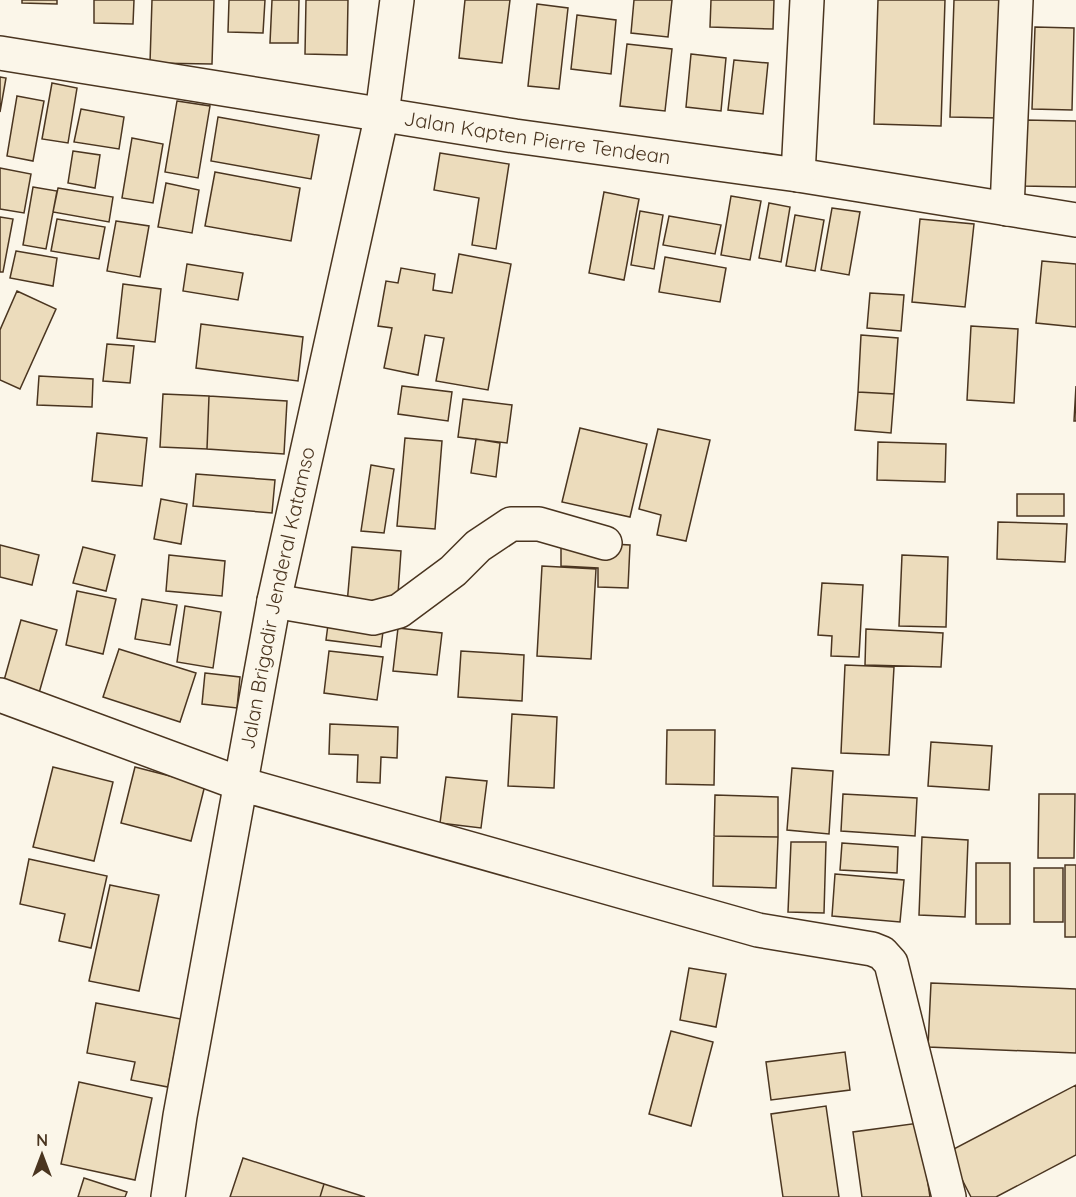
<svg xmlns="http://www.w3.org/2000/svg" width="1076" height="1197" font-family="Quicksand,sans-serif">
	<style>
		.building { fill: #ecdcbc; stroke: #4a3520; stroke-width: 1.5 }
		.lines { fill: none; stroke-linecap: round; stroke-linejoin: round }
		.street-casing { stroke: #4a3520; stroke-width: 36 }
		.secondary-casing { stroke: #4a3520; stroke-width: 36 }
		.street { stroke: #fbf6e9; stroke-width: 33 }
		.secondary { stroke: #fbf6e9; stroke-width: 33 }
		.labels { text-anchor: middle; stroke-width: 4.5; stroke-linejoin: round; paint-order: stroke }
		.street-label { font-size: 20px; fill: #4a3520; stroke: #fbf6e9 }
	</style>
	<rect width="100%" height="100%" fill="#fbf6e9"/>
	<path class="building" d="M22,0H57V4L22,3Z
		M94,0H134L133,24L94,23Z
		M152,0H214L212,64L150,63Z
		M229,0H265L263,33L228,32Z
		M272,0H299L298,43H270Z
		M306,0H348L347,55L305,54Z
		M465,0H510L502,63L459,58Z
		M634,0H672L668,37L631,33Z
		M711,0H774L773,29L710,27Z
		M878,0H945L941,126L874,124Z
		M954,0H1001L998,118L950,117Z
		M537,4L568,8L559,89L528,86Z
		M577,15L616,20L611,74L571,69Z
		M1035,27L1074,28L1072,110L1032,109Z
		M627,44L672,49L665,111L620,106Z
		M691,54L726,58L721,111L686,107Z
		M734,60L768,63L763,114L728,110Z
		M0,77L6,78L0,112Z
		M52,83L77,88L68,143L42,139Z
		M17,96L44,101L33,161L7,156Z
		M177,101L210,106L198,178L165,172Z
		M81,109L124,117L119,149L74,142Z
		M218,117L319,135L311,179L211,161Z
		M1024,120L1076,121V187L1022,186Z
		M132,138L163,144L153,203L122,198Z
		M73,151L100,155L95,188L68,183Z
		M440,153L509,164L496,249L472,245L479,198L434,190Z
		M0,168L31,174L24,213L0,209Z
		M215,172L300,188L291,241L205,226Z
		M166,183L199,190L192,233L158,227Z
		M33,187L57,191L46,249L23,245Z
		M58,188L113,197L109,222L53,212Z
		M604,192L639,199L624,280L589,273Z
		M731,196L761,201L750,260L721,255Z
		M769,203L790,207L781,262L759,258Z
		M832,208L860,212L849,275L821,270Z
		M640,211L663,215L654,269L631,265Z
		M795,215L824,220L815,271L786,266Z
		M669,216L721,225L715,254L663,245Z
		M0,217L13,219L3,272H0Z
		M57,219L105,227L99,259L51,251Z
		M920,219L974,224L965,307L912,302Z
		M116,221L149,226L140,277L107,271Z
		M16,251L57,258L53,286L10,278Z
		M459,254L511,264L488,390L436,381L444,338L425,335L418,375L384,368L392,328L378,326L386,281L398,283L401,268L435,274L433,290L452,293Z
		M665,257L726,268L720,302L659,292Z
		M1042,261L1076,264V327L1036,323Z
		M187,264L243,273L238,300L183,291Z
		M123,284L161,289L155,342L117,338Z
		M17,291L56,309L20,389L0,380V330Z
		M870,293L904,295L901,331L867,328Z
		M201,324L303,337L298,381L196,368Z
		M971,326L1018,329L1014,403L967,400Z
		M861,335L898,338L894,394L858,392Z
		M107,344L134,346L130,383L103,381Z
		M39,376L93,379L92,407L37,405Z
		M402,386L452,392L448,421L398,414Z
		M1076,386V421H1074Z
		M858,392L894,394L891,433L855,430Z
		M163,394L209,396L207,449L160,447Z
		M209,396L287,401L284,454L207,449Z
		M463,399L512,405L507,443L458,437Z
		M580,428L647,444L630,517L562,502Z
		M658,429L710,440L686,541L657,535L661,515L639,509Z
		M97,433L147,438L142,486L92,481Z
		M405,438L442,441L435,529L397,526Z
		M476,439L500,443L496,477L471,473Z
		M878,442L946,444L945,482L877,480Z
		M371,465L394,469L384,533L361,531Z
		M196,474L275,480L272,513L193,506Z
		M1017,494H1064V516H1017Z
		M161,499L187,504L181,544L154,539Z
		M998,522L1067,524L1065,562L997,559Z
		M561,541L630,545L628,588L598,587V568L561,566Z
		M0,545L39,555L32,585L0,577Z
		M83,547L115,555L106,591L73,583Z
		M352,547L401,551L397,608L347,604Z
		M169,555L225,561L222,596L166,591Z
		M902,555L948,557L946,627L899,626Z
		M542,566L596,569L591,659L537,656Z
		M822,583L863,585L859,657L831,656L832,636L818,635Z
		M77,591L116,599L103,654L66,645Z
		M142,599L177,605L170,645L135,639Z
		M185,606L221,612L213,668L177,662Z
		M329,617L384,624L381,647L326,640Z
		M21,620L57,630L39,693L3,684Z
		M398,628L442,633L437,675L393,671Z
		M866,629L943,633L941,667L865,665Z
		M119,649L196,673L180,722L103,697Z
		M329,651L383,657L377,700L324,693Z
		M461,651L524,655L522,701L458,697Z
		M845,665L894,667L889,755L841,753Z
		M205,673L240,677L237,708L202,704Z
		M512,714L557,717L554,788L508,786Z
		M330,724L398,727L397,758L381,757L380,783L357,782L358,755L329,754Z
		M667,730H715L714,785L666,784Z
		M931,742L992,746L989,790L928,786Z
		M53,767L113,782L94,861L33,847Z
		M135,767L205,785L191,841L121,823Z
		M792,768L833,771L829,834L787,830Z
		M446,777L487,781L481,828L440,823Z
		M843,794L917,798L915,836L841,831Z
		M1039,794H1075L1074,858H1038Z
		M715,795L778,797V837L714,836Z
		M714,836L778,837L776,888L713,886Z
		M922,837L968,840L965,917L919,915Z
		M791,842H826L824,913L788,912Z
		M842,843L898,847L897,873L840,870Z
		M29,859L107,876L91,948L59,941L65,914L20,904Z
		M976,863H1010V924H976Z
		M1065,865H1076V937H1065Z
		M1034,868H1063V922H1034Z
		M835,874L904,880L900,922L832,916Z
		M110,885L159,895L139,991L89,981Z
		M689,968L726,974L716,1027L680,1020Z
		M931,983L1076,989V1053L928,1047Z
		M96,1003L181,1019L168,1087L131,1080L135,1062L87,1053Z
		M671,1031L713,1042L691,1126L649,1114Z
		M845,1052L850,1090L771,1100L766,1062Z
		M79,1082L152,1098L135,1180L61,1164Z
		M1076,1085V1155L996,1197H971L948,1152Z
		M826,1106L839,1197H783L771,1114Z
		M919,1123L930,1197H862L853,1132Z
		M243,1158L324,1184L320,1197H230Z
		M84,1178L127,1192L125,1197H78Z
		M324,1184L365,1197H320Z"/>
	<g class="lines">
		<g class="street-casing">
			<g id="street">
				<path id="s1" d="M0,53L515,136L798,175L1076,220"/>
				<path d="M798,175L807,0"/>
				<path d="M1007,209L1016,0"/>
				<path d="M274,601L373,618L399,611L453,571L478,546L511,524H539L605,543"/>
				<path d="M0,695L241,784L758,930L872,949L882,953L891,963L949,1197"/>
			</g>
		</g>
		<g class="secondary-casing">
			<g id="secondary">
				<path id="s2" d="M168,1197L180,1116L274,601L382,114L397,0"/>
			</g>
		</g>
		<use href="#street" class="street"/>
		<use href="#secondary" class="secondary"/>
	</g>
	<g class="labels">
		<g class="street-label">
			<text dy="7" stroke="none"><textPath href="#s1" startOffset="544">Jalan Kapten Pierre Tendean</textPath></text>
			<text dy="7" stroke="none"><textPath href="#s2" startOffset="609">Jalan Brigadir Jenderal Katamso</textPath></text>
		</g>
	</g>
	<g transform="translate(42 1155)" stroke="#fbf6e9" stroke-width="4.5" paint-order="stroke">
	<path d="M0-4.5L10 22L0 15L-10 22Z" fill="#4a3520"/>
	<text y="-9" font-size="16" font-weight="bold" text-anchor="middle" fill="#4a3520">N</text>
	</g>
</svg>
